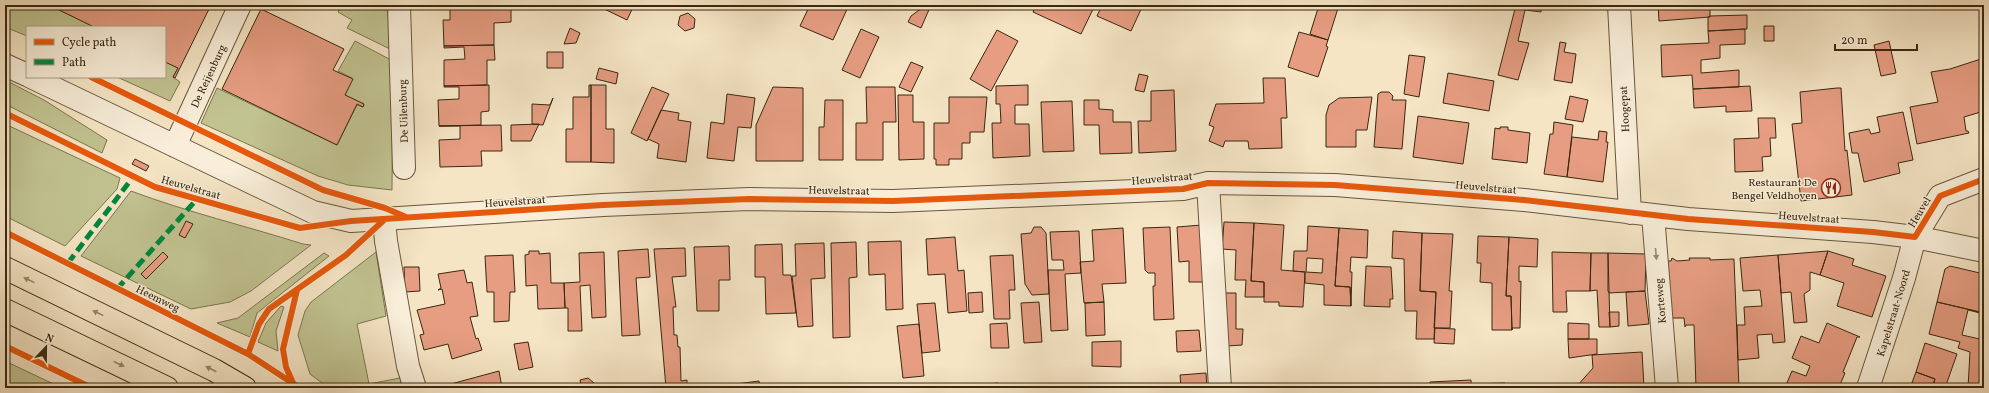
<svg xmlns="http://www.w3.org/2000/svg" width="1989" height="393" font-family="Vollkorn,serif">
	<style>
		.green { fill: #c1c391; stroke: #7e7650 }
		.building { fill: #e69d82; stroke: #3a280f; fill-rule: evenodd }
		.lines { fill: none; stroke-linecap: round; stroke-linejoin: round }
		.minor-casing { stroke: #69573c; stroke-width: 24 }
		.major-casing { stroke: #3a280f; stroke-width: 24 }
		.minor { stroke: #f8eed9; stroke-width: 22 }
		.major { stroke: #f5e5c5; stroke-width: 22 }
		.quiet { stroke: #00873e; stroke-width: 5; stroke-dasharray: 10 5; stroke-linecap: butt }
		.cycleway-casing { stroke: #f8eed9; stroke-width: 8 }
		.cycleway { stroke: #e8590c; stroke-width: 6 }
		.oneway { fill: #998b74 }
		.oneway2 { fill: #98866a }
		.labels { text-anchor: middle; stroke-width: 3; stroke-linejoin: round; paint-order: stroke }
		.street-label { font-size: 11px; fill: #3a280f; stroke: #f8eed9 }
		.poi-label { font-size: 11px; fill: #3a280f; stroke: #f8eed9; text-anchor: end }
	</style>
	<rect width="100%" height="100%" fill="#f5e5c5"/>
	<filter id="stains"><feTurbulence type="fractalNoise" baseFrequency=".005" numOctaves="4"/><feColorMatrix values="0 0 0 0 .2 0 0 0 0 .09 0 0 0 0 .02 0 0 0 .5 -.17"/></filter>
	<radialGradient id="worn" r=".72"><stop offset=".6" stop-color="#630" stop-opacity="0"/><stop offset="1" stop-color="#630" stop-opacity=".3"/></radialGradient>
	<path class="green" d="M5,5H49L94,27H27V36L5,27Z
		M342,5H387L392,50L347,28L352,20L338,12Z
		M355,41L393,61L392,190L348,185L318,176L201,123L217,88L337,145L357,105L363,107L364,104L345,95L352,78L338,71Z
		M165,61L178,68L173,77L180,82L170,101L117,77H165Z
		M5,80L44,100L107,140L102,153L5,104Z
		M5,124L120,178L117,189L65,246L5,216Z
		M131,191C187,212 246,226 303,244L311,245L251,291L230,302L191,309L81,256Z
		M376,252L386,316L357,324L369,384L405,377L407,388H329L310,374L298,335L305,311L311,302Z
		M324,253L329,256L257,313L250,337L217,323L238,318Z
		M281,306L284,307L276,331L278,351L258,342L266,323Z
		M5,361L62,388H5Z"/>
	<path class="building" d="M49,5H218L216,10L210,7L175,78L173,77L178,68L165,62V27H94Z
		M437,5H491V6L437,7Z
		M511,5V22L494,23V45L444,46L443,20H450V7L437,8V7Z
		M596,5H634L627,20Z
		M810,5H844L848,7L833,40L800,26Z
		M926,5H931L921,28L908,22L911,16Z
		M1036,5H1095L1081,34L1033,12Z
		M1102,5H1143L1131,31L1097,16Z
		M1319,5H1339L1328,40L1310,34Z
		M1516,5H1542L1541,12L1525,10L1518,41L1529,43L1518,80L1498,75Z
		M1658,5H1710V17L1659,21Z
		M261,9L344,49L333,70L353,79L345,95L364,104L363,107L357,104L337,145L222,89Z
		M688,13L695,19L694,28L685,31L678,25L680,16Z
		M1747,15V29L1708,31V17L1710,16Z
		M1764,26H1774V41H1764Z
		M570,28L580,33L576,43L564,44Z
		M861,29L879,37L860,78L842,70Z
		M1745,29V44L1720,45V58L1701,60V73L1739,70V87L1693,89L1692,75L1662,77L1661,45L1709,43L1708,31Z
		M997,30L1018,41L991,91L970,79Z
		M1299,32L1328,40L1326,46L1328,47L1318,77L1288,67Z
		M1984,38V55L1981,39Z
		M1889,41L1896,73L1881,76L1874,45Z
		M1560,42L1566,43L1564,52L1576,54L1572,83L1554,80Z
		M494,45L495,60H487V85L444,86V60L465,59L464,47L444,48V46Z
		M547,52H563V68H547Z
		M1409,55L1425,57L1419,97L1404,94Z
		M1984,58V111L1964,117L1966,131H1968L1969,133L1917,144L1910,107L1938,102L1931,72L1950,69Z
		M911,62L923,67L911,92L899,87Z
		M599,68L618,73L616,84L596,79Z
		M1448,73L1494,81L1489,111L1443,103Z
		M1139,74L1148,76L1144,92L1135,90Z
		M1263,78H1285L1287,118H1281L1282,148L1249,149L1248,141H1225L1223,147L1209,141L1214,127L1209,125L1216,104L1264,103Z
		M489,85V111L481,112V125L439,126L438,100L459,99V87H444V86Z
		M589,85H591V162H566V129H573V97H589Z
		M591,85H606V129H614V163L591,162Z
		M1028,85V105H1015V124H1029L1030,156L993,158L992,123H1001L1000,104H996V86Z
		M1750,86L1752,111L1726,112V106L1694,108L1693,89Z
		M652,87L669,94L647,141L631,133Z
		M773,87L803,88V161H756V125Z
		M866,87H895L896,122H883V160H856V123H867Z
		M1837,88H1841L1845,151L1847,150L1852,195L1801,201L1792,124L1802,123L1800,92Z
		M1174,90L1176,151L1139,153L1138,121H1151V91Z
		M1381,92H1389L1393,96L1392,100H1406L1402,149L1374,147L1378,94Z
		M727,94L755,98L751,128L738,127L734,161L707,158L711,122L724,124Z
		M898,95H913V122H924V159L899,160Z
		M1570,96L1588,100L1583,122L1565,119Z
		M949,97H987L984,132H970V143H962V159H949V165H936V159H934V123H949Z
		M1372,97L1367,130H1356V147H1326V115L1329,105L1339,98Z
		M553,98L543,125L532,124V104L550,105Z
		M825,100H843V160H819V127H824Z
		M1084,100H1099V109L1113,110V122H1131L1132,153L1100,154L1099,125H1084Z
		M1072,101L1074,151L1043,152L1041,102Z
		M661,110L679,113L678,120L691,122L686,162L657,158L659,144L648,139Z
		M1903,112L1913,160L1898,163L1900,173L1864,182L1858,153H1852L1849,133L1869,129L1871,134L1880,132L1877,117Z
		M1418,116L1469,123L1463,164L1413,157Z
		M1758,118H1775L1776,138H1770L1771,156L1762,157L1763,171L1735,172L1734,139L1759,138Z
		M1554,122L1573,125L1567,177L1544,174L1550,134H1553Z
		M539,124L531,141H511V125Z
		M501,125L502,151H481L482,166L440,167L439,140L460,139V126H439Z
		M1500,127H1508V130L1530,133L1527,163L1492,159L1495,128L1500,129Z
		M1599,131L1607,132L1606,142H1608L1603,182L1567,177L1572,137L1598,140Z
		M135,159L149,166L146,171L132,164Z
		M186,221L193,224L185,238L179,235Z
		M1224,222L1254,223L1251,281L1264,282V297H1245L1246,280H1235L1236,250L1222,249Z
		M1254,223L1284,225L1281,270L1305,272L1303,307L1279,306V302H1264V282L1251,281Z
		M1202,225L1205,282H1189V261L1179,262L1177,227Z
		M1308,226L1339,228L1335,286L1350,287L1351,306L1324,305V285L1305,283V272L1293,271L1294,251H1307ZM1307,258L1323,259L1322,273L1306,272Z
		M1034,227H1041L1046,233L1049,294L1032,295L1025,284L1021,234L1031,233Z
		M1170,227L1174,319L1154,320L1153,286H1155V273H1148L1145,270L1143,228Z
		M1123,228L1126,283L1102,284L1104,302L1084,303L1080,262L1094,261L1092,230Z
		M1339,228L1368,230L1367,258L1351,257L1350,272H1352L1351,306L1350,287L1335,286Z
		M1079,231L1081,273L1065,274L1068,330L1051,331L1048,270H1064L1063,260H1052L1050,232Z
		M1393,231L1422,233L1420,291L1436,292L1434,339H1416L1417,311H1405L1404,259L1392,258Z
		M1422,233L1453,234L1449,291H1452L1450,328H1434L1436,292L1420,291Z
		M1478,236L1509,237L1506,296H1511L1512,330H1492V283L1480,282L1481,263H1477Z
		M955,237L958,271L964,270L967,311L948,313L945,274L928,275L926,239Z
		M1509,237L1538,239L1537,267L1519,266V282L1521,281L1520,328H1512V330L1511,296H1506Z
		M901,241L903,309L886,310L885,274L869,275L868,242Z
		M856,242L857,277L849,278L850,337L833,338L831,243Z
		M824,243L825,278L811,279L813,326L798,327L792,276H796L795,244Z
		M782,244L783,275H791L796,313L766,314L765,277H755V245Z
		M729,246L730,280H719V311H697L694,247Z
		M685,248L686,276L672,277L676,307H673L674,335H677L678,347H680L681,381L687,380V388H666L654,249Z
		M648,249L650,277L636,278L640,335L622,336L618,251Z
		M529,251H539V254L550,253L551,283H564L565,308L538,309L537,285L526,286L525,255L529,254Z
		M1828,251L1820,275L1810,272V290L1804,294L1807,322L1794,323L1791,292L1781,293L1778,255Z
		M1828,251L1854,259L1852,265L1886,276L1872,317L1837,306L1844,283L1820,275Z
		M163,252L168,257L146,279L141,274Z
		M604,252L606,317L592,318L590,285L580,286L582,331H568V308H565L564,283L580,282L579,253Z
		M1552,252L1591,253L1590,291H1566L1567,312H1553Z
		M1591,253H1608L1610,327H1599L1597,290L1590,291Z
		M1608,253L1646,254L1645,291L1609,293L1608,291Z
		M513,255L515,292H510L509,321L494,322V292H487L485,256Z
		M1013,255L1015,290H1009L1010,319H994L990,256Z
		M1778,255L1785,342L1773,343L1772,334L1757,335L1759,358L1738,360L1737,325H1745L1744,307L1762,306L1760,290L1743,291L1740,258Z
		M1672,258L1677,261L1690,260L1689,258H1710V260L1734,259L1739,388H1696L1694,325H1686L1685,327L1684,318H1667L1665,261H1671Z
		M1366,266L1391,267L1393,299H1390V307L1364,306Z
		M1950,266L1984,274V313L1937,302L1945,269Z
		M404,267H419L420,291L405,292Z
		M464,270L467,283L472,282L478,316L470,317L476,339L478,338L482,350L452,359L448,344L424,350L420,335L424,334L417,310L445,304L442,289L438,290L441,288L438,274Z
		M1645,291L1649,324L1628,326L1626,292Z
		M982,292L983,312L969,313L968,293Z
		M1224,293H1236V329H1243L1242,345L1227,346Z
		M1039,302L1042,342L1024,343L1021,303Z
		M1104,302L1105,335L1086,336L1085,303Z
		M1937,302L1984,313V314L1968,310L1962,335L1984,340V388H1968L1970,352L1958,348L1960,342L1929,334Z
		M935,303L940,351L922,353L917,304Z
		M1609,312H1619V326L1610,327Z
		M1007,323L1009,348H991L990,324Z
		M1568,323L1589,324V339H1568Z
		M1827,323L1860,337H1857L1843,372L1845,373L1839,387L1824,388L1815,385L1814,388H1792L1786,385L1792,371L1806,376L1810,366L1792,358L1801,336L1819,343Z
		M919,324L924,376L903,378L897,326Z
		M1435,328L1455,329L1454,344L1434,343Z
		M1199,330L1201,351L1177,352L1176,331Z
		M1568,339H1597V354L1569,358Z
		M1121,341V367L1092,366V342Z
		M528,342L533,367L519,370L514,344Z
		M1925,343L1957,354L1945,388H1932L1935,379L1916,372Z
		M1642,352L1644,387L1579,388L1577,386L1593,368L1592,355Z
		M499,371L502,388H436Z
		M1916,372L1935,379L1932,388H1910Z
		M1206,373L1207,388H1181L1180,375Z
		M588,378L594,383L595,388H582L580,380Z
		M1471,380V388H1430V382Z
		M759,381L760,388H728V385Z
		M998,383L999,388H989V384Z
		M1505,383V388H1472V384Z
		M1739,384L1757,386V388H1739Z
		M1522,386H1544V388H1522Z"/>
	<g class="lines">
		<g class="minor-casing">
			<path id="minor" d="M399,5L404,168
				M1619,5L1630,213
				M5,65L27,75
				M31,77L313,212L351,221L603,205L749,199L893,201L1183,189L1208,183L1335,185L1524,200L1688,219L1873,232L1915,237L1984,251
				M175,146L240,5
				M1208,183L1220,388
				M1653,215L1667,388
				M384,220L386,241L408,366L415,388
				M1868,388L1904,278L1915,237L1940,196L1984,179"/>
		</g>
		<g class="major-casing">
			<path id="major" d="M5,268L214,370L245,388
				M5,310L167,388"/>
		</g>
		<use href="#minor" class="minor"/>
		<use href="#major" class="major"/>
		<path class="quiet" d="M68,263L133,177
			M117,289L197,199"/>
		<g class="cycleway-casing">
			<path id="cycleway" d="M91,77L323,190L385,208L406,217
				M5,113L155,187L300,228L351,221L603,205L749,199L893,201L1183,189L1208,183L1335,185L1524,200L1688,219L1873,232L1915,237L1940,196L1984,179
				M5,232L248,354L300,388
				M5,346L92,388
				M248,354L259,324L269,309L346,255L384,220
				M293,383L286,367L283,349L297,290"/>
		</g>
		<use href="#cycleway" class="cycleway"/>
	</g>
	<defs><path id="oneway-solid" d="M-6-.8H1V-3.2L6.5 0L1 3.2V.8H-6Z"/></defs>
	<use class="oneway" href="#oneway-solid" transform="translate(1656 254) rotate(85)"/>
	<g class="oneway2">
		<use href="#oneway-solid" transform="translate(29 280) rotate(-154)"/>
		<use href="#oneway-solid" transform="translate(98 313) rotate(-154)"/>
		<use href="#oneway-solid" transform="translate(119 364) rotate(26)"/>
		<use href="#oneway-solid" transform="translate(211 369) rotate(-153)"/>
	</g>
	<defs>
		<g id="restaurant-ring" transform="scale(1)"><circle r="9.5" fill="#f8eed9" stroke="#8f2418" stroke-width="1.5"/><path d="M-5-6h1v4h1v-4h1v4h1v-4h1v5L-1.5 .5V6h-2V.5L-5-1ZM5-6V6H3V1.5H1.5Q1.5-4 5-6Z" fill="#8f2418"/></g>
	</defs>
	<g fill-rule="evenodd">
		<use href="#restaurant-ring" x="1831" y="188"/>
	</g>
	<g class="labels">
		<g class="street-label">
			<text transform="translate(208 76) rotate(-65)" y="4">De Reijenburg</text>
			<text transform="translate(1624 109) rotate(-93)" y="4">Hoogepat</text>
			<text transform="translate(403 111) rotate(-92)" y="4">De Uilenburg</text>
			<text transform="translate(1162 178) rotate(-5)" y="4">Heuvelstraat</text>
			<text transform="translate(191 187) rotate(16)" y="4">Heuvelstraat</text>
			<text transform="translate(1486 187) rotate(5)" y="4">Heuvelstraat</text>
			<text transform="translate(839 190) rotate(1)" y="4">Heuvelstraat</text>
			<text transform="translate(515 201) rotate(-4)" y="4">Heuvelstraat</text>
			<text transform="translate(1919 212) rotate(-59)" y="4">Heuvel</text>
			<text transform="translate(1809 217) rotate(4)" y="4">Heuvelstraat</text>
			<text transform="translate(158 298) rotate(26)" y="4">Heemweg</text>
			<text transform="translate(1660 301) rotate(-95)" y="4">Korteweg</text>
			<text transform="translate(1893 313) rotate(-73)" y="4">Kapelstraat-Noord</text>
		</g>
		<g class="poi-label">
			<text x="1817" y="186">Restaurant De<tspan x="1817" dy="13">Bengel Veldhoven</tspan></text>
		</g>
	</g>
	<rect width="1989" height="393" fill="none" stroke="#f5e5c5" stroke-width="20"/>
	<rect x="6" y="6" width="1977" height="381" fill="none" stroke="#3a280f" stroke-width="2"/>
	<rect x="10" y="10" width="1969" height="373" fill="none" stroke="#3a280f"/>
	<rect x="26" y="26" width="140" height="52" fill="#f8eed9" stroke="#ac9f88"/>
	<rect x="34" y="39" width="20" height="6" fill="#e8590c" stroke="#ac9f88"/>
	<text x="62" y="46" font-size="12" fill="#3a280f">Cycle path</text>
	<rect x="34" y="59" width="20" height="6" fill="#00873e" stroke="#ac9f88"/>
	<text x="62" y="66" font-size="12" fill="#3a280f">Path</text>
	<g transform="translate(46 347) rotate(22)" stroke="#f8eed9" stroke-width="3" paint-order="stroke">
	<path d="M0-3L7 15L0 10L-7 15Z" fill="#3a280f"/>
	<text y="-6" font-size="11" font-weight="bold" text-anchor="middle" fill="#3a280f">N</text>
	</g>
	<path d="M1835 44v6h82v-6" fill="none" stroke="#3a280f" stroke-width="2"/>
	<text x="1841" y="44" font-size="12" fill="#3a280f" stroke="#f8eed9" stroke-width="3" paint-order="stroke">20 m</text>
	<rect width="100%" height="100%" filter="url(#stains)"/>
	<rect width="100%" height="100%" fill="url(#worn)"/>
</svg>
